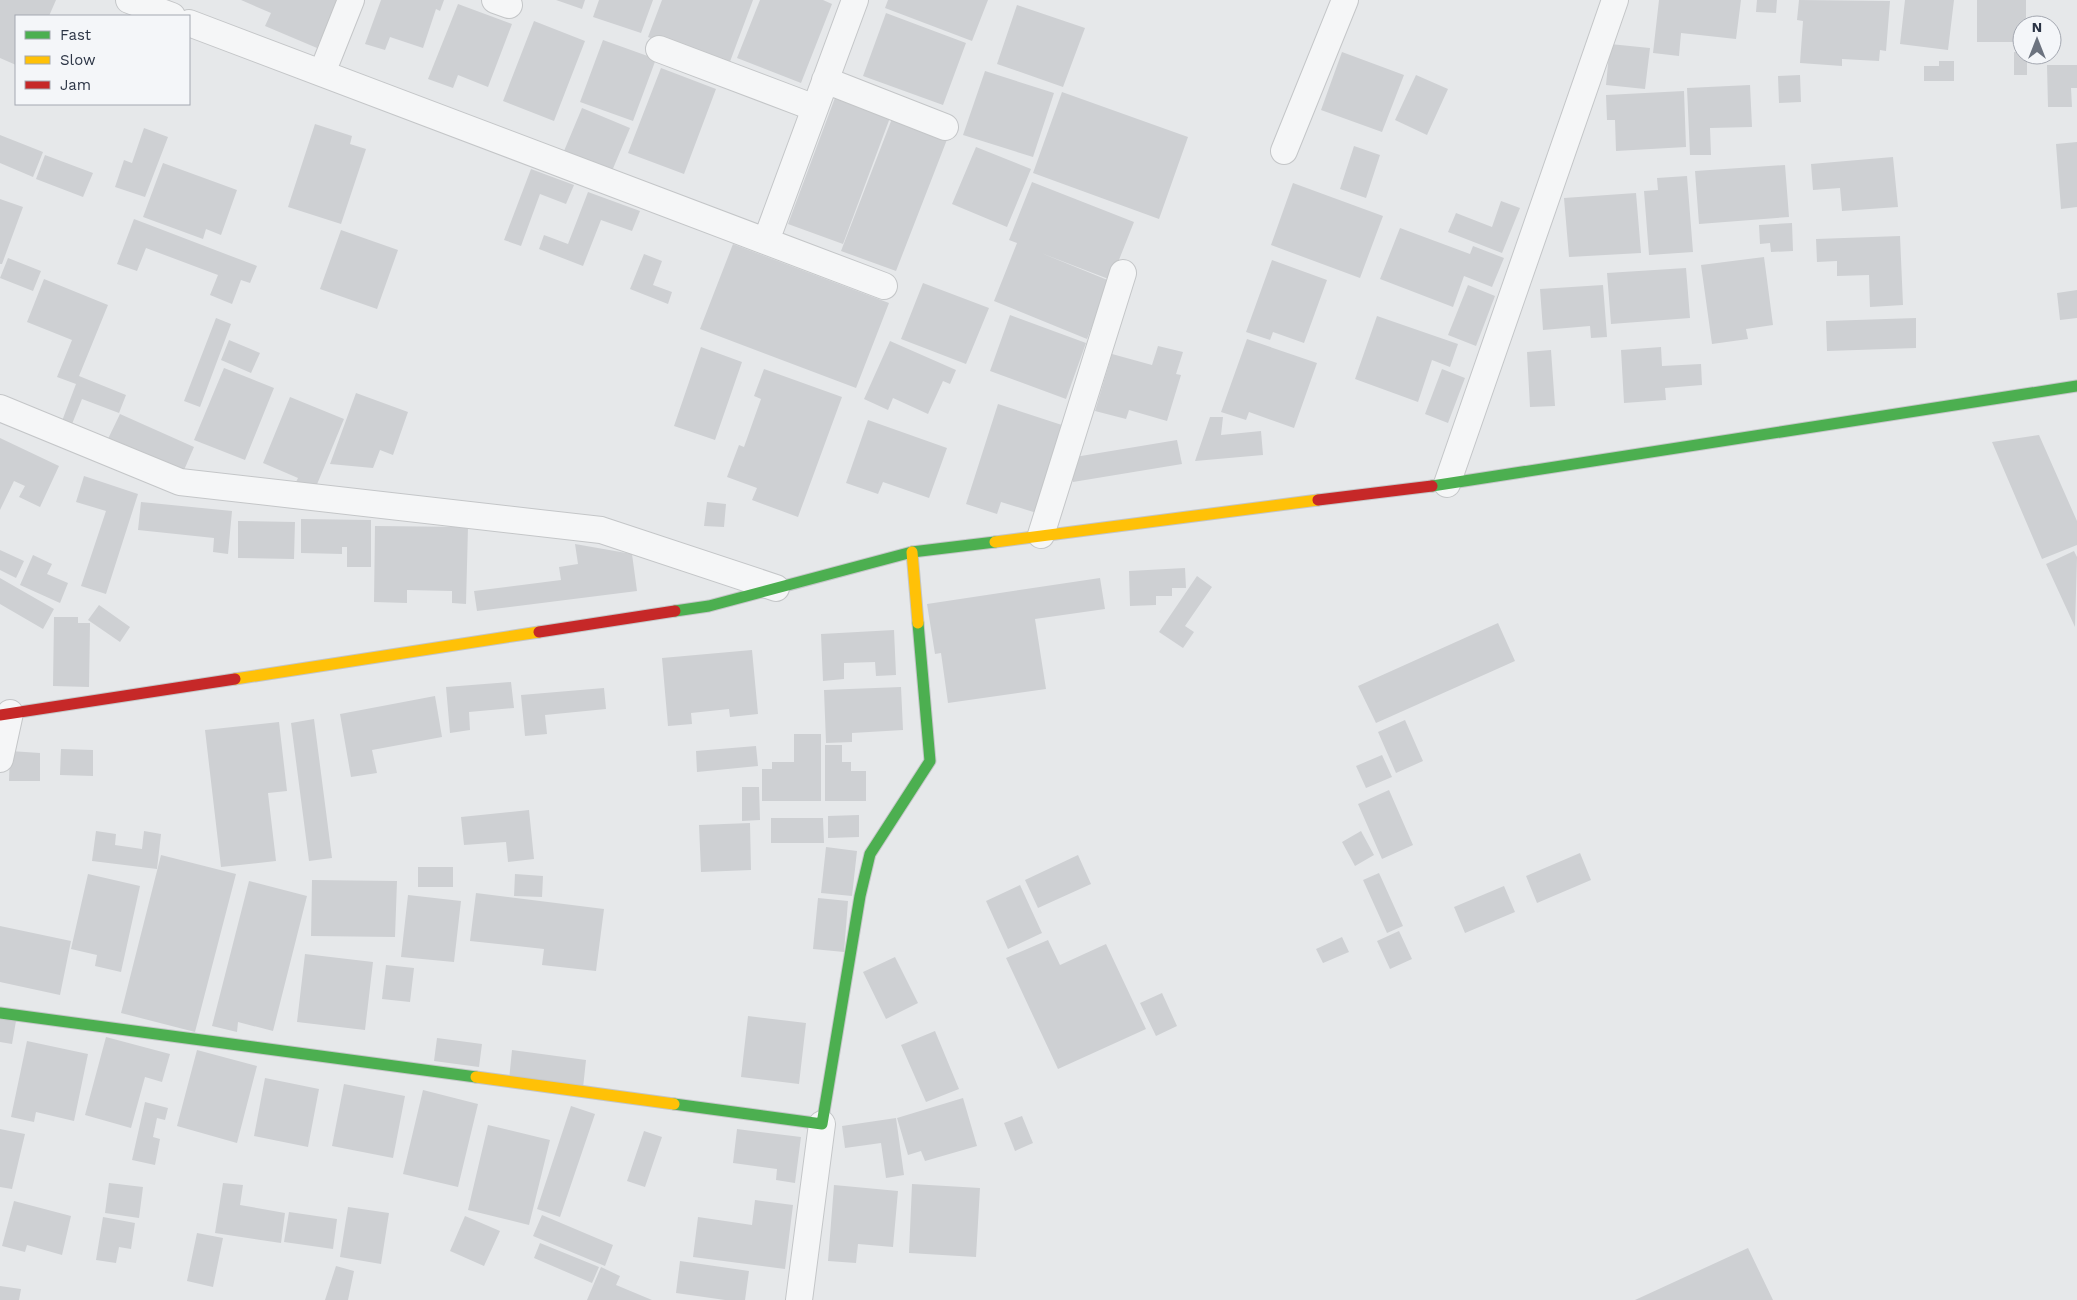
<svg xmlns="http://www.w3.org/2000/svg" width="2077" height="1300" font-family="'Work Sans',sans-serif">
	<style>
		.building { fill: #ced0d3 }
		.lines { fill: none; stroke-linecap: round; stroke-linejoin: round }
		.street-casing { stroke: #c4c6c8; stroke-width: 28 }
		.fast-casing { stroke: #c4c6c8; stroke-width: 13 }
		.slow-casing { stroke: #c4c6c8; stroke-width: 13 }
		.jam-casing { stroke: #c4c6c8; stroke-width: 13 }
		.street { stroke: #f5f6f7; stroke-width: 26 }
		.fast { stroke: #4caf50; stroke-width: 11 }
		.slow { stroke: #ffc107; stroke-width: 11 }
		.jam { stroke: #c62828; stroke-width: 11 }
	</style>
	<rect width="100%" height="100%" fill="#e6e8ea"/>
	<path class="building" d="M0,0H56L49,16H16V65L0,58Z
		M241,0H338L317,48L265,26L271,13Z
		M381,0H444L440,11L436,9L423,48L390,37L385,50L365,44Z
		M556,0H585L582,9Z
		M599,0H653L641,33L593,17Z
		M662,0H753L728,67L648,37Z
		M760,0H823L832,4L801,83L737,58Z
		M888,0H988L972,41L885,8Z
		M1659,0H1741L1736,39L1681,33L1679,56L1653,53Z
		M1757,0H1777L1776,13L1756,12Z
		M1799,0L1890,1L1886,51L1880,50L1879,61L1842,59V66L1800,63L1803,21L1797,20Z
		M1905,0H1954L1948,50L1900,44Z
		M1977,0H2026V25H2022V42H1977Z
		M458,4L512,24L488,87L458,75L453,88L428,79Z
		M1017,5L1085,28L1063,87L997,64Z
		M886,13L966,43L943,105L863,76Z
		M534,21L585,41L554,121L503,101Z
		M603,40L656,59L633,121L580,102Z
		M1610,44L1650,48L1645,89L1606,85Z
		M1342,52L1404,75L1382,132L1321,110Z
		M2014,52H2022V55H2027V75H2014Z
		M1939,61H1954V81H1924V66H1939Z
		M2047,65H2077V88H2071L2072,107H2048Z
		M661,68L716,89L684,174L628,153Z
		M985,71L1054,93L1033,157L963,135Z
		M1416,75L1448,89L1427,135L1395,120Z
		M1800,75L1801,102L1779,103L1778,76Z
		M1750,85L1752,127L1710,128L1711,155H1690L1687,88Z
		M1684,91L1686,147L1616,151L1615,120H1607L1606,95Z
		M1062,92L1188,137L1159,219L1033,173Z
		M836,95L891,115L843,244L788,224Z
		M582,108L630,128L612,171L564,151Z
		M893,116L948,137L896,271L841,251Z
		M315,124L352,136L350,144L366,149L341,224L288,207Z
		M144,128L168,137L145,197L115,187L124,160L132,163Z
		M0,135L43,152L33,177L0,163Z
		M2077,142V207L2061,209L2056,144Z
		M1354,146L1380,155L1366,198L1340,189Z
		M976,147L1031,169L1007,227L952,204Z
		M45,155L93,173L83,197L36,179Z
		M1893,157L1898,207L1842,211L1840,188L1813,190L1811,164Z
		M163,163L237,190L221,235L206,229L203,239L143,217Z
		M1785,165L1789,217L1699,224L1695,171Z
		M531,169L574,185L566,204L540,194L521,246L504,240Z
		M1687,176L1693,252L1649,255L1644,191L1658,190L1657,178Z
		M1032,182L1134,222L1111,280L1041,253L1110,281L1087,339L994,301L1017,243L1009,240Z
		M1293,183L1383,216L1360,278L1271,245Z
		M588,192L640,211L632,231L601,220L583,266L539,249L544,235L568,244Z
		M1636,193L1641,253L1569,257L1564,198Z
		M0,199L23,207L2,264H0Z
		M1501,201L1520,208L1502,253L1448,232L1456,213L1492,227Z
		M134,219L257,266L250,283L241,280L232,304L210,295L218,275L146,248L137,271L117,264Z
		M1792,223L1793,251L1771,252L1770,243L1760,244L1759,225Z
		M1400,228L1470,254L1473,246L1504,258L1492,287L1464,276L1453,307L1380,279Z
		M341,230L398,250L377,309L320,289Z
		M1900,236L1903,305L1870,307L1869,275L1837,276V261L1817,262L1816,239Z
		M733,244L889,303L856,388L700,329Z
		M644,254L662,261L653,285L672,292L668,304L630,289Z
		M1764,257L1773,325L1746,329L1748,339L1712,344L1701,265Z
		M8,258L41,271L33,291L0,278Z
		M1272,260L1327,280L1304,343L1273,332L1270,340L1246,332Z
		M1686,268L1690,318L1611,324L1607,273Z
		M44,279L108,305L79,376L126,395L119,413L82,399L72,424L62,421L76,384L57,377L72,340L27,322Z
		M923,283L989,308L966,364L901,339Z
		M1468,285L1495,296L1476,346L1448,335Z
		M1603,285L1607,337L1591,338L1590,326L1543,330L1540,289Z
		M2077,290V318L2060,320L2057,293Z
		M1010,315L1086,343L1066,399L990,371Z
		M1377,316L1458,344L1450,367L1432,360L1418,402L1355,379Z
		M216,318L231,324L200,407L184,401Z
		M1916,318V348L1827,351L1826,321Z
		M1247,339L1317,363L1294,428L1249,412L1246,420L1221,412Z
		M229,340L260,353L251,373L221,360Z
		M890,341L956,370L950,384L943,381L928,414L893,398L888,410L864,399Z
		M1158,346L1183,352L1176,374L1181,375L1167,421L1129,410L1126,419L1095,411L1112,354L1152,365Z
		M701,347L742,362L715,440L674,426Z
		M1661,347L1662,366L1701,364L1702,385L1665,388L1666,400L1624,403L1621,350Z
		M1551,350L1555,406L1530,407L1527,352Z
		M224,368L274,388L245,460L194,440Z
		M764,369L842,397L798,517L752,500L757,488L727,477L739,445L744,447L761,399L754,396Z
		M1442,369L1465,378L1448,423L1425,414Z
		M356,393L408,412L393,455L380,450L373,468L330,464Z
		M290,397L344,419L313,494L294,486L298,478L263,463Z
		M998,404L1068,427L1040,514L1001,502L997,514L966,504Z
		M120,414L194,447L181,477L106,443Z
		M1210,417H1223L1221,435L1261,431L1263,455L1195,461Z
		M868,420L947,448L929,498L883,482L878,494L846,483Z
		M2039,435L2077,521V545L2042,559L1992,442Z
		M0,438L59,466L40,507L19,497L25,486L14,481L0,510Z
		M1177,440L1182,464L1073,482L1069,458Z
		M84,476L138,494L106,594L81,586L106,511L76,502Z
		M141,502L232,511L228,554L213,552L214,538L138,530Z
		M707,502L726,504L724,527L704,526Z
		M301,519L371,520V567H347V547H342V554L301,553Z
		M238,521L295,522L294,559L238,558Z
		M375,526L468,527L466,604L452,603V591L407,590V603L374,602Z
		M575,544L632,554L637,591L477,611L474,591L561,580L559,567L578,564Z
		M0,550L24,561L16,578L0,570Z
		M2074,551L2077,557L2075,627L2046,564Z
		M33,555L52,564L47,574L68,583L60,603L20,585Z
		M1185,568L1186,588H1172V596H1156V605L1130,606L1129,571Z
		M1197,576L1212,587L1185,626L1194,632L1183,648L1159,632Z
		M0,578L54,609L43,629L0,604Z
		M1100,578L1105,609L1035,619L1046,689L948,703L941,653L935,654L927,604Z
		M99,605L130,627L120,642L88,620Z
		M54,617H78V623H90L89,687L53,686Z
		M1498,623L1515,661L1376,723L1358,686Z
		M894,630L896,675L876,676L875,662L844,663V679L823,681L821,634Z
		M752,650L758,714L730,717L729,709L691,713L692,724L668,726L662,658Z
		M511,682L514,708L469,712L470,730L450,733L446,687Z
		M901,687L903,730L852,733V742L826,743L824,690Z
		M604,688L606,709L545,715L547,734L525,736L521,695Z
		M435,696L442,737L372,750L377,773L351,777L340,714Z
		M314,719L332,858L309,861L291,723Z
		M1405,720L1423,761L1396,773L1378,732Z
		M279,722L287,791L268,793L276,861L221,867L205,730Z
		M794,734H821V801H762V769H772V762H794Z
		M825,745H842V762H851V771H866V801H825Z
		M756,746L758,766L697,772L696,751Z
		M61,749L93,750V776L60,775Z
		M10,751L40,753V781H9Z
		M1382,755L1392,777L1366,788L1356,766Z
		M742,787H759L760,820L742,821Z
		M1389,790L1413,845L1382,859L1358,804Z
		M529,810L534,859L508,862L506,842L464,845L461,817Z
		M859,815V837L828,838V816Z
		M771,818H823L824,843H771Z
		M750,823L751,870L701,872L699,825Z
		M96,831L116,834L115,845L142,849L144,831L161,834L157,869L92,861Z
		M1361,831L1374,855L1355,866L1342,842Z
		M826,847L857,851L852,896L821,893Z
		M1580,853L1591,880L1537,903L1526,876Z
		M161,855L236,874L195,1032L121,1013Z
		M1078,855L1091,884L1038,908L1025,880Z
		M418,867H453V887H418Z
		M1379,873L1403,926L1387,933L1363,880Z
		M88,874L140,886L121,972L95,966L97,955L71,949Z
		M515,874L543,876L542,897L514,896Z
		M312,880L397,881L395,937L311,936Z
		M249,881L307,896L273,1031L238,1022L237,1032L212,1026Z
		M1020,885L1042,933L1008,949L986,901Z
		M1504,886L1515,912L1465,933L1454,907Z
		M476,893L604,909L596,971L542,965L544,949L470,941Z
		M408,895L461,901L454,962L401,957Z
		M818,898L848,901L844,952L813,949Z
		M0,926L71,941L60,995L0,982Z
		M1399,931L1412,959L1390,969L1377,941Z
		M1342,937L1349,952L1323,963L1316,949Z
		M1048,940L1060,965L1106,944L1146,1029L1058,1069L1006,958Z
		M305,954L373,962L365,1030L297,1022Z
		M895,957L918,1003L886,1019L863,972Z
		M386,965L414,968L410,1002L382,999Z
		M1162,993L1177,1026L1156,1036L1140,1003Z
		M748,1016L806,1023L799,1084L741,1077Z
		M0,1018L16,1021L12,1044L0,1042Z
		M935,1031L959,1089L926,1102L901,1045Z
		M106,1037L170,1054L162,1082L145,1077L131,1128L85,1115Z
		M437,1038L482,1044L479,1067L434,1061Z
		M27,1041L88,1054L74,1121L36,1112L34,1122L11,1117Z
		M197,1050L257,1066L237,1143L177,1126Z
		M512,1050L586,1060L583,1088L509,1080Z
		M265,1078L319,1089L308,1147L254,1136Z
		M344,1084L405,1096L393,1158L332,1146Z
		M423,1090L478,1104L458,1187L403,1174Z
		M963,1098L977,1146L925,1161L921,1151L908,1155L897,1118Z
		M145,1102L168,1108L165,1120L157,1118L153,1137L160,1139L155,1165L132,1160Z
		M571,1106L595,1114L560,1217L537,1209Z
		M1022,1116L1033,1143L1015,1151L1004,1123Z
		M896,1118L904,1175L886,1178L881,1143L845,1148L842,1126Z
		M488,1125L550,1140L529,1225L468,1210Z
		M0,1129L25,1134L12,1189L0,1187Z
		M737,1129L801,1137L795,1183L776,1180L777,1169L733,1163Z
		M644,1131L662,1137L645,1187L627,1181Z
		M109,1183L143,1187L139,1218L105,1213Z
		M223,1183L243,1185L240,1205L285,1213L281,1243L215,1233Z
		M912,1184L980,1188L976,1257L909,1253Z
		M834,1185L898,1191L893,1247L858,1244L856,1263L828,1261Z
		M755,1200L793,1205L785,1269L693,1257L698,1217L752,1225Z
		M14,1201L71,1216L62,1255L27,1245L25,1252L2,1246Z
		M348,1207L389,1213L381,1264L340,1257Z
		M289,1212L337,1219L333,1249L284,1242Z
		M542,1215L613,1245L605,1266L533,1236Z
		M465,1216L500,1231L484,1266L450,1251Z
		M103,1217L135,1223L131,1249L119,1247L116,1263L96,1260Z
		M197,1233L223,1238L213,1287L187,1281Z
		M540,1243L599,1267L592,1283L534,1258Z
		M1748,1248L1773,1300H1635Z
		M680,1261L749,1271L745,1300H725L676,1293Z
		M336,1266L354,1271L348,1300H325Z
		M601,1267L620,1276L616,1285L652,1300H587Z
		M0,1286L21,1289L19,1300H0Z"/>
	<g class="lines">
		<g class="street-casing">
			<path id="street" d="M129,0L172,16
				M495,0L509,5
				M189,23L884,286
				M659,49L815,108
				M322,73L351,0
				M825,80L945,127
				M1284,151L1345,0
				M766,241L855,0
				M0,408L180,482L601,530L776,588
				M1447,484L1615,0
				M1041,535L1123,273
				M0,759L10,713
				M799,1300L822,1124"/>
		</g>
		<g class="fast-casing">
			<path id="fast" d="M1432,486L2077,386
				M675,611L709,606L912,552L995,542
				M0,1013L476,1077
				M674,1104L822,1124L860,896L870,854L930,761L918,623"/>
		</g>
		<g class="slow-casing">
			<path id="slow" d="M995,542L1318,500
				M912,552L918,623
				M235,679L539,632
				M476,1077L674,1104"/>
		</g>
		<g class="jam-casing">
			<path id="jam" d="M1318,500L1432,486
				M539,632L675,611
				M0,715L235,679"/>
		</g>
		<use href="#street" class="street"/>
		<use href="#fast" class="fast"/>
		<use href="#slow" class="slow"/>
		<use href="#jam" class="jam"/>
	</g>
	<rect x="15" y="15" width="175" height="90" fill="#f4f6f9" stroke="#a4a8b1"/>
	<rect x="25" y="31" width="25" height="8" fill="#4caf50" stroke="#a4a8b1"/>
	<text x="60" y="40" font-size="15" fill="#2b3445">Fast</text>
	<rect x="25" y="56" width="25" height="8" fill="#ffc107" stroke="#a4a8b1"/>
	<text x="60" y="65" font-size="15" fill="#2b3445">Slow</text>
	<rect x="25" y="81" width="25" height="8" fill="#c62828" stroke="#a4a8b1"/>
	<text x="60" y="90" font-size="15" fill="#2b3445">Jam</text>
	<g transform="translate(2037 40)"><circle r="24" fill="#f4f6f9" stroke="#a4a8b1"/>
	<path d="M0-4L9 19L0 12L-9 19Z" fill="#6c737f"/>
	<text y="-8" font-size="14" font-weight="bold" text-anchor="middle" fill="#2b3445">N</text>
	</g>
</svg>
